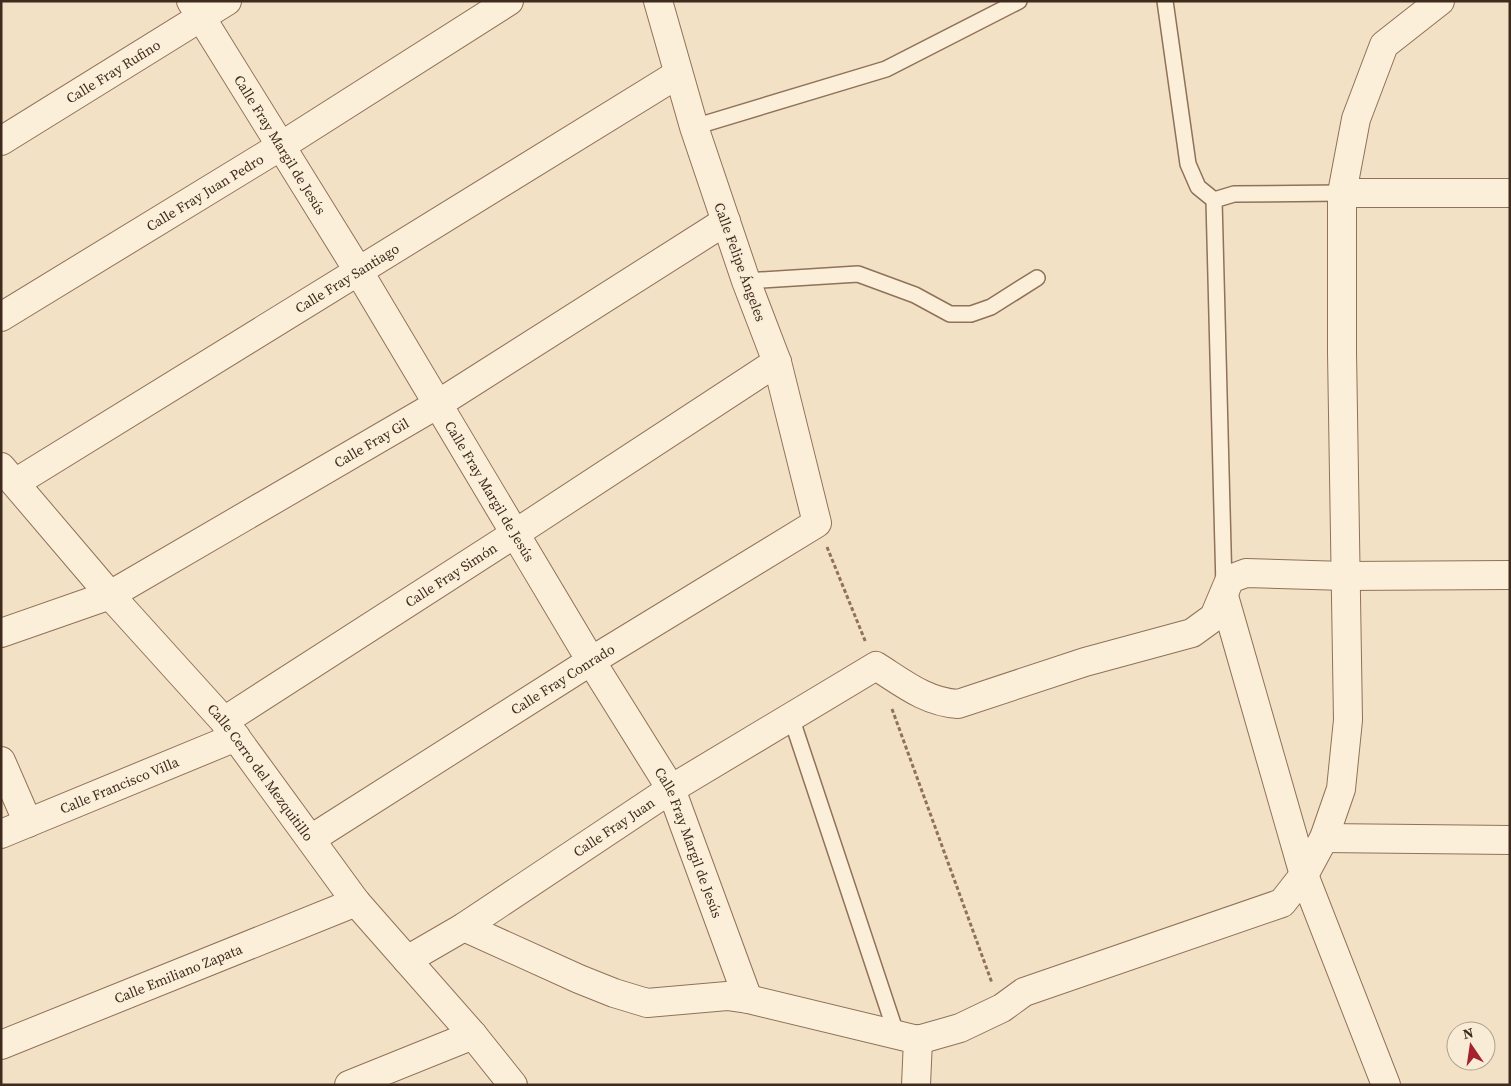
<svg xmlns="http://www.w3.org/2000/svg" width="1511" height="1086" font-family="'Source Serif 4',serif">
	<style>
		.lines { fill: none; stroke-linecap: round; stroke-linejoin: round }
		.lane-casing { stroke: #907159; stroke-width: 18 }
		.street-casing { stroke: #907159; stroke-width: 30 }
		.path { stroke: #907159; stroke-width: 3; stroke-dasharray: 4 2.5; stroke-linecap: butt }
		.lane { stroke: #fcefda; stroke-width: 15 }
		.street { stroke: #fcefda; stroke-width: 28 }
		.labels { text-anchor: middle; stroke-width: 4; stroke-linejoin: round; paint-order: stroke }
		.street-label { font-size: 14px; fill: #3f2b1e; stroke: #f9ecd6 }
	</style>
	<rect width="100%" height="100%" fill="#f3e1c5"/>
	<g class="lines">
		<g class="lane-casing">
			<path id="lane" d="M1165,1L1188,164L1198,187L1214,200
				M694,127L886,69L1019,1
				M746,281L858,274L915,295L950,314H971L991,307L1037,278
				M1224,587L1214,200L1234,194L1342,193
				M791,717L897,1036"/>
		</g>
		<g class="street-casing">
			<g id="street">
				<path id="s1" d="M191,1L359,272L591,661L671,789L748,999"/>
				<path id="s2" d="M1,141L227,1"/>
				<path d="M1342,193H1510"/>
				<path id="s3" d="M1,317L281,146L509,1"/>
				<path id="s4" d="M1,467L110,595L224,721L356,902L473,1035L513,1085"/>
				<path id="s5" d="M15,483L678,74"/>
				<path d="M1224,596L1304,875L1386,1085"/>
				<path id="s6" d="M1,633L110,595L438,404L726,221"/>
				<path id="s7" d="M224,721L516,533L777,362"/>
				<path d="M1,761L28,823"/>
				<path id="s8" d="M1,834L236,737"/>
				<path d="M1324,838L1510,840"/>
				<path id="s9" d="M311,839L591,661L817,523L777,362L746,281L694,127L658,1"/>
				<path d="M464,927L579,979L614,993L647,1003L727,996L748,999L918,1040L960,1028L1002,1008L1024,992L1282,903L1304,875L1324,838L1341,789L1348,720L1342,352V193L1356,119L1384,45L1440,1"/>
				<path id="s10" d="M407,960L464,927L671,789L876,666C903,683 926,702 958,704L1085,662L1192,633L1214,617L1230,579L1246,573L1345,576L1510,575"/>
				<path id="s11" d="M1,1045L356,902"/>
				<path d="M349,1085L473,1035"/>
				<path d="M916,1085L918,1040"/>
			</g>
		</g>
		<path class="path" d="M827,547L866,643
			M892,709L992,983"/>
		<use href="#lane" class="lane"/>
		<use href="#street" class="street"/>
	</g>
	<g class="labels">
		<g class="street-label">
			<text dy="5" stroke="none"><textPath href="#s2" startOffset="132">Calle Fray Rufino</textPath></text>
			<text dy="5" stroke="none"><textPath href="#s1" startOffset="169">Calle Fray Margil de Jesús</textPath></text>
			<text dy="5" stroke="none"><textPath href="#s3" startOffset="239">Calle Fray Juan Pedro</textPath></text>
			<text transform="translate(740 262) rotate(70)" y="5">Calle Felipe Ángeles</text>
			<text dy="5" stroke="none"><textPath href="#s5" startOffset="390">Calle Fray Santiago</textPath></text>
			<text dy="5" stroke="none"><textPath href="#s6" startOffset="418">Calle Fray Gil</textPath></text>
			<text dy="5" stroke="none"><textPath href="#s1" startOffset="574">Calle Fray Margil de Jesús</textPath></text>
			<text dy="5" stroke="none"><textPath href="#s7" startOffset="270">Calle Fray Simón</textPath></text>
			<text dy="5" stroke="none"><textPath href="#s9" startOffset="298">Calle Fray Conrado</textPath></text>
			<text dy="5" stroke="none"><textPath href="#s4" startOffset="401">Calle Cerro del Mezquitillo</textPath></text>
			<text dy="5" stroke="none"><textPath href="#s8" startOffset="128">Calle Francisco Villa</textPath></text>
			<text dy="5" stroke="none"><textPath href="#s10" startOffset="246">Calle Fray Juan</textPath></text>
			<text dy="5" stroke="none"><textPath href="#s1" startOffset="979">Calle Fray Margil de Jesús</textPath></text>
			<text dy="5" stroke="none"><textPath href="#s11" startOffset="191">Calle Emiliano Zapata</textPath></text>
		</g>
	</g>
	<rect width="1511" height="1086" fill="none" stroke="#3f2b1e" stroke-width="5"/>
	<g transform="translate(1471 1046) rotate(347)"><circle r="24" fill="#f9ecd6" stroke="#af9f8c"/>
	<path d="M0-4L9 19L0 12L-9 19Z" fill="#a5232f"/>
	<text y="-8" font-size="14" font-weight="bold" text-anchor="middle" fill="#3f2b1e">N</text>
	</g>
</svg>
